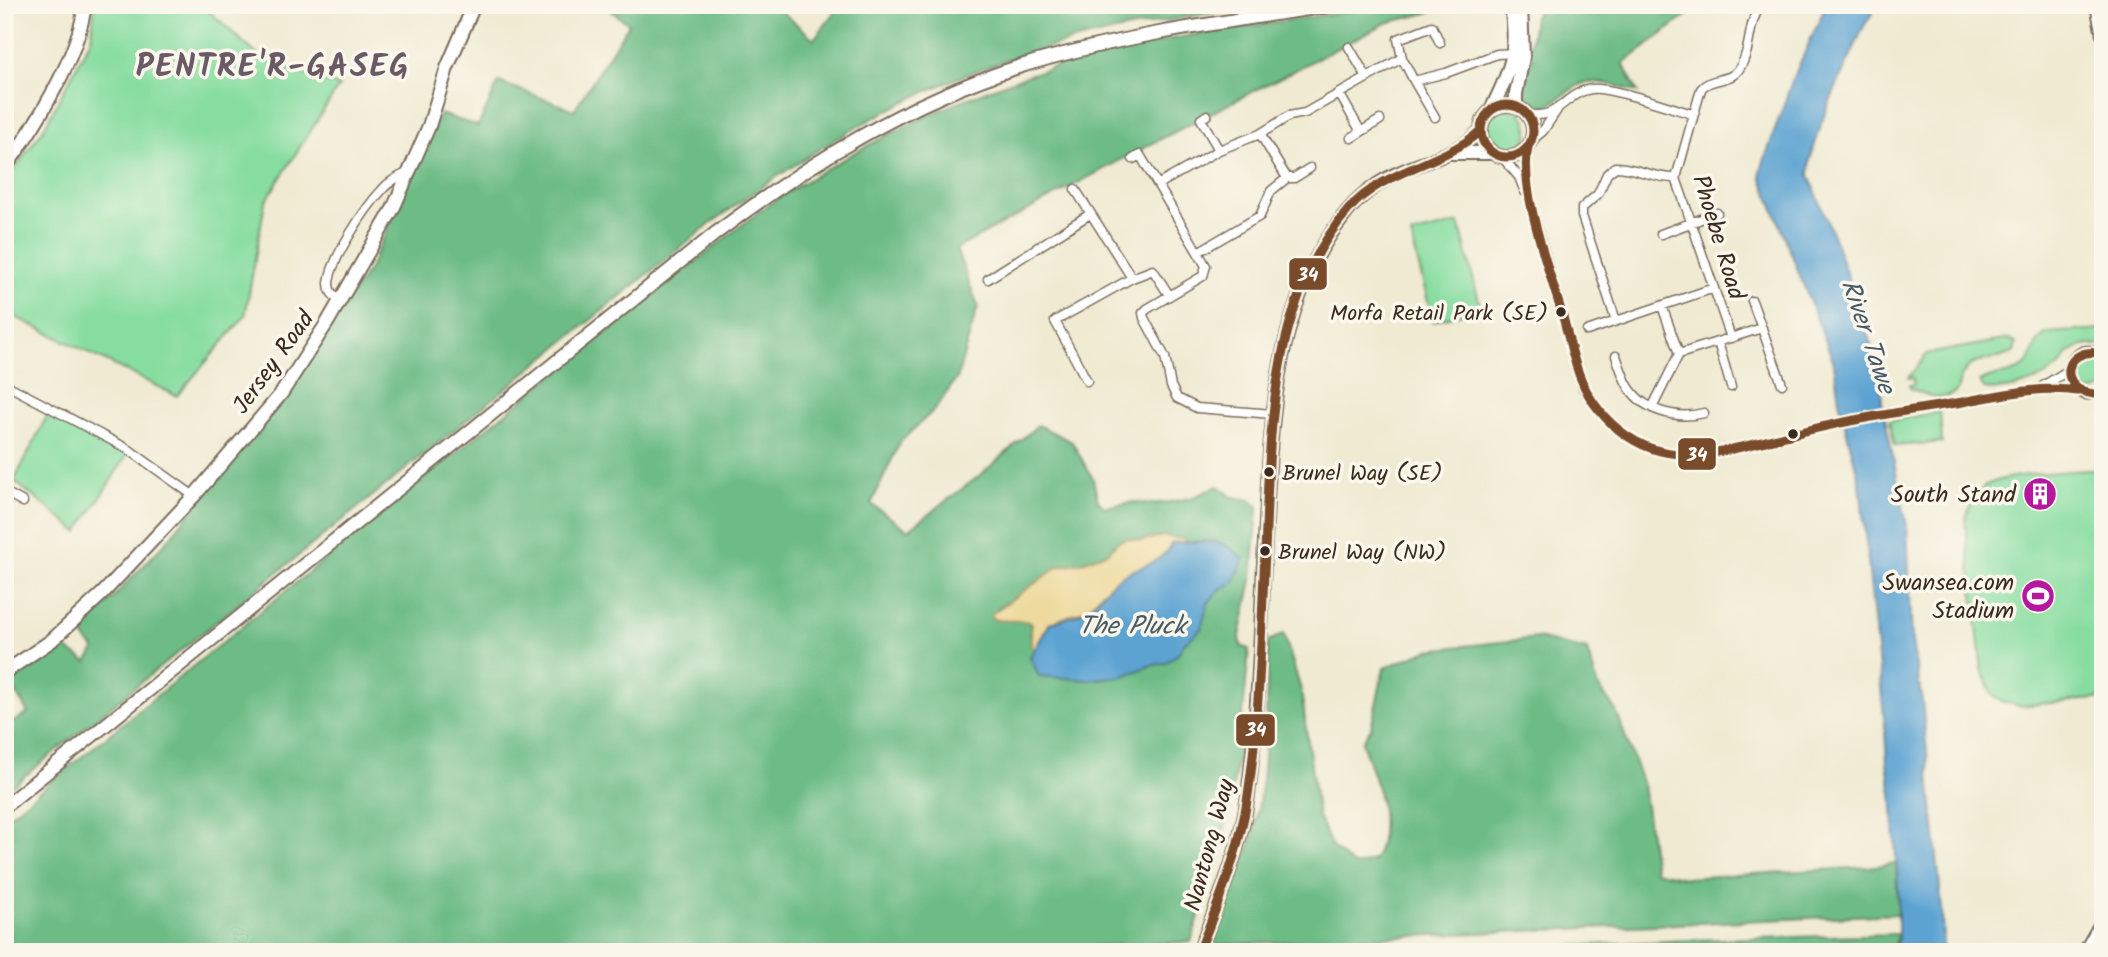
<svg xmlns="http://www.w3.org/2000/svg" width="2108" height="957" font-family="Kalam,sans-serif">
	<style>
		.green { fill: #87dda0; stroke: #61845f; stroke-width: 2 }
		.forest { fill: #6dbc86; stroke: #547352; stroke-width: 2; fill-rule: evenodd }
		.sand { fill: #eeda9e; stroke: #94825e; stroke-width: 2 }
		.water { fill: #5ba3d2; stroke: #4b6678; stroke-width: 2 }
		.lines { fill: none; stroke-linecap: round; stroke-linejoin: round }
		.street-casing { stroke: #7a6d5d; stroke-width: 11 }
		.secondary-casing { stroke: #7a6d5d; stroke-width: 16 }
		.primary-casing { stroke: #7a6d5d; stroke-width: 16 }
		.street { stroke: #fff; stroke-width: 8 }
		.secondary { stroke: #fff; stroke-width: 12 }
		.primary { stroke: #fff; stroke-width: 12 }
		.bus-1-casing { stroke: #fbf7ec; stroke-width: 14 }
		.bus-1 { stroke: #7a4b2a; stroke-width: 9 }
		.bus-dot { fill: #3b2a1e; stroke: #fbf7ec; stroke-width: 2.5 }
		.labels { text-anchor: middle; stroke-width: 7; stroke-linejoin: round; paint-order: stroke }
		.bus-label { font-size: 22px; fill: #3b2a1e; stroke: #fbf7ec; text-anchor: start }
		.street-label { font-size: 24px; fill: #3b2a1e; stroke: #fbf7ec }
		.poi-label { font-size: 24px; fill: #3b2a1e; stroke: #fbf7ec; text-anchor: end }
		.water-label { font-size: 26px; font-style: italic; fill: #485a66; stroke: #fbf7ec }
		.district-label { font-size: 32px; font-weight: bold; letter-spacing: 2px; fill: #6a5a65; stroke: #fbf7ec }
		.line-badge { stroke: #fbf7ec; stroke-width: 2.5 }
		.badge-label { font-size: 19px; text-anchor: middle; font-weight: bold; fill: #fff }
	</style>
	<rect width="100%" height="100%" fill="#fbf7ec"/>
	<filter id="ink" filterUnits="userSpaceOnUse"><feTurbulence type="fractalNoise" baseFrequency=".0143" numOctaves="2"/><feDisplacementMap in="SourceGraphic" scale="14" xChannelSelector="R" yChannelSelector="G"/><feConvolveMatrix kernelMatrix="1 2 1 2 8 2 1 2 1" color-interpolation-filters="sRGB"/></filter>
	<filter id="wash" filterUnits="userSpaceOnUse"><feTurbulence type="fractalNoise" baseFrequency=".00686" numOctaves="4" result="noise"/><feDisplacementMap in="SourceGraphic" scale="28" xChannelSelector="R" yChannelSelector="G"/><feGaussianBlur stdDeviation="1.57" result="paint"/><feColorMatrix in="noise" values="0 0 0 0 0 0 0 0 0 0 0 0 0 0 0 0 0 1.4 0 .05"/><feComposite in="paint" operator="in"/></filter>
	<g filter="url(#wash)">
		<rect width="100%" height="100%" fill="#f0ead2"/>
		<path class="green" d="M95,5H202L262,59L339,86L265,202L245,316L177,396L5,312V183L44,128L91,39Z
			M1486 130a21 21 0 1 1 42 0a21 21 0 1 1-42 0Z
			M1459,223L1481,309L1433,321L1411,235Z
			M2103,329V345C2089,345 2077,344 2067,355C2064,360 2062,365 2057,368C2037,383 2008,392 1984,389L1980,382C1991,373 2009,377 2022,368C2036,358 2032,340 2047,333Z
			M2008,339L2016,343L2014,352C1987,366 1964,352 1957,391C1942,404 1925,394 1910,388L1909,385L1914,384L1913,378H1908L1927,354Z
			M2088,356H2094L2103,361V387C2092,395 2084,391 2075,384C2074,370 2072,360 2088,356Z
			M49,412L129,452L78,532L14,481Z
			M1940,412L1942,442L1895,446L1889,421Z
			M2085,470H2103V698L2019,706L2003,702L1992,694L1982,670L1965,522C1969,507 1974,493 1987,485C2005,474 2062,472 2085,470Z"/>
		<path class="forest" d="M603,5H774L814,39L841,5H1258C1161,21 1065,37 973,72C877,108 792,164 710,224L5,792V727L28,713L10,682L65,648L87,662L95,650L80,632L166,542L288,393L370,267L440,114L478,126L499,82L574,110L629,24Z
			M1394,5H1427L1431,12L1386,23L1122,159L956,249L978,306L957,378L935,409L900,442L871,504L908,530L983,473L1038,425L1072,442L1093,479L1098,501L1104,507L1135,502L1149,504L1170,502L1191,498L1218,486L1232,497L1251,500L1258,506L1252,580L1240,636L1241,646L1249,649C1244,707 1239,765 1226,822C1217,862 1203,902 1191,942L957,952H5V819L478,435L762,209C846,153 928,111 1023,77C1142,36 1270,24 1394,5ZM1164,536L1183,539L1189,542L1214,541L1220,589L1208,603L1201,629L1184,643L1178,654L1165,663L1149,666L1125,675L1090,680L1039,675L1030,657L1034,650L1030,632L1031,623L998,608L1030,588L1058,567L1085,561L1109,552L1117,542L1126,538L1141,541Z
			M1543,5H1700L1623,64L1638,92C1622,88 1605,81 1589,82C1564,85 1546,125 1521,98L1525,73L1533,59L1529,55L1534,17Z
			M1284,634L1301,690L1318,817L1332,847L1352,865H1361L1375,859C1393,818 1375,781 1362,742L1371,728L1384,668L1428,650L1537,638L1587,650L1598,686L1616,711L1643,785L1655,871L1685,878L1869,867L1896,863L1898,914L1211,945C1223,914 1238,882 1248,850C1268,790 1266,704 1268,641Z
			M1898,934L1891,952H1439L1689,940Z"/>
		<path class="sand" d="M1164,536L1183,539L1189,542L1172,543L1169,550L1152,564L1102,592L1089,608L1050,623L1034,650L1031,646V623C1017,617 1008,624 993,619L991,614L1058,567L1085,561L1109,552L1117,542L1126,538L1141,541Z"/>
		<path class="water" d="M1826,5H1878L1864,26L1826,110L1810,160L1809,175L1833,235L1880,371L1882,403L1907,526L1912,641L1922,701L1942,908L1943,952H1893L1898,938V888L1892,794L1887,763L1884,717L1860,484L1839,401L1834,363L1761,176V170L1792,81Z
			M1214,541L1230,547L1244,559L1234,583L1220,589L1208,603L1201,629L1184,643L1178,654L1165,663L1149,666L1124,676L1090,680L1039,676L1030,657L1050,623C1062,620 1075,617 1086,610C1098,602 1105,587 1118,578C1136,566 1163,565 1172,543Z"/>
	</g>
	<g filter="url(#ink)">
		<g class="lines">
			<g class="street-casing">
				<path id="street" d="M1349,47L1367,78
					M1402,58L1398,39L1432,26L1440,43
					M1414,81L1435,117
					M1339,93L1361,132
					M1527,114C1559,121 1564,93 1591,89C1609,86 1672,108 1692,114
					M1207,115L1201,119L1219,150
					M1260,134L1287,178H1294L1310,168
					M1351,138L1380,120
					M1531,141L1543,131L1557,110
					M1528,147L1525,162L1531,204L1583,388C1601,420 1635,451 1675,453C1723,455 1774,437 1821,427C1873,415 1926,408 1978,399C2011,393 2045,384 2078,391
					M1502,157L1519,177L1525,192
					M1133,159L1140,155L1206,266L1203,276L1147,309L1143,313L1144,318L1165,357L1171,386L1177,398L1197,408L1273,414
					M1159,184L1219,150L1260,134L1289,116L1305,113L1402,58L1414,81L1446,73L1497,54L1514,53
					M1075,189L1132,278L1153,270L1169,295
					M1661,234L1717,213
					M1198,252L1260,216L1271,191L1287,178
					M988,279L1090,214
					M340,301C334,297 329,292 329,284C330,260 366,207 382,190C389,181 399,177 409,172
					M1752,301L1782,384
					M1662,306L1679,354
					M1616,321L1582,216V208L1598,194L1607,174L1615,167C1636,167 1655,179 1676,178
					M1587,331L1714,288
					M1731,338L1676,178L1701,89C1712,76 1730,83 1739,69C1752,50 1747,23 1761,5
					M1718,342L1731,387
					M1679,354L1762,328
					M2103,354C2057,332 2061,414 2103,391
					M1616,356C1619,364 1622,374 1626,382C1640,411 1676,420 1704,413
					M1087,381L1055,321L1132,278
					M5,384L128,449L194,496
					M2043,386L2069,370
					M1652,408L1679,354
					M5,492L23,502"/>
			</g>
			<g class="secondary-casing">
				<path id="secondary" d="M1481 131a26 26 0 1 1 52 0a26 26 0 1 1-52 0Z
					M1516,106V94L1523,57L1521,5
					M1492,108C1512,67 1518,52 1511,5
					M1450,153H1491
					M5,168C36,125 78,58 85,5
					M5,672L51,641L102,594L194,496L281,394L327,323L393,209L429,126L447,68L474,5
					M1199,952C1218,902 1241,848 1248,795C1259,711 1261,626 1265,541C1271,431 1271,308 1343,217C1357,198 1379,181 1401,172C1428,160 1459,153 1480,131"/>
			</g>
			<g class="primary-casing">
				<path id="primary" d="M2097,5L2103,35
					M5,806L716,233C808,164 907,102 1018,67C1121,35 1229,21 1336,5
					M2085,952L2103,920
					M2101,952L2103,949"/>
			</g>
			<use href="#street" class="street"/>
			<use href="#secondary" class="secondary"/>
			<use href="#primary" class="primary"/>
			<g class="bus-1-casing">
				<path id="bus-1" d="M1481 131a26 26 0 1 1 52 0a26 26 0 1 1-52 0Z
					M1528,147C1519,191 1550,272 1563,317C1572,349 1577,384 1599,410C1614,429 1636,445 1660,451C1705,462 1757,442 1801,432C1852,419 1905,411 1957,403C1997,396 2037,385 2078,391
					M2094,394C2055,388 2064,344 2103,354
					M1199,952C1219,901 1240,850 1248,795C1260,715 1261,633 1265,552C1270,437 1269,301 1349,209C1385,168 1441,166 1480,131"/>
			</g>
			<use href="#bus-1" class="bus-1"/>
		</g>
	</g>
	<defs>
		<g id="building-disc" transform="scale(1.75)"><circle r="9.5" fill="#b5179e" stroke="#fbf7ec"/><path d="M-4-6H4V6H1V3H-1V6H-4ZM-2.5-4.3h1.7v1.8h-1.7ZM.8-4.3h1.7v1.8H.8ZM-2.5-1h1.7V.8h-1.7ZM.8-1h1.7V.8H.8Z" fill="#fff"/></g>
		<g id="stadium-disc" transform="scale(1.75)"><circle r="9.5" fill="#b5179e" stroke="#fbf7ec"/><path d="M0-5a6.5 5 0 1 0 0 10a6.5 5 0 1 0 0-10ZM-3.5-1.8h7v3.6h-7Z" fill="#fff"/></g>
	</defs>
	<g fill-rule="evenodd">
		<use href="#building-disc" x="2040" y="494"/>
		<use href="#stadium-disc" x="2038" y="596"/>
	</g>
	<g class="bus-dot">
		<circle cx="1561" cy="312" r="6"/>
		<circle cx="1793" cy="434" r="6"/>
		<circle cx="1269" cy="472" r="6"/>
		<circle cx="1265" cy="551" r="6"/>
	</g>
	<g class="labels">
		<g class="bus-label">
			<text x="1548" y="320" text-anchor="end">Morfa Retail Park (SE)</text>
			<text x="1282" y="480">Brunel Way (SE)</text>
			<text x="1278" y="559">Brunel Way (NW)</text>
		</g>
		<g class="street-label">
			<text transform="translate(1719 237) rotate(73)" y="8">Phoebe Road</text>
			<text transform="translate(273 362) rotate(-54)" y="8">Jersey Road</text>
			<text transform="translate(1209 845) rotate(-75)" y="8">Nantong Way</text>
		</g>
		<g class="poi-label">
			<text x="2016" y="502">South Stand</text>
			<text x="2014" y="590">Swansea.com<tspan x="2014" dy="28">Stadium</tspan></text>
		</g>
		<g class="water-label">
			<text transform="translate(1869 336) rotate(71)" y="9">River Tawe</text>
			<text x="1132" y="634">The Pluck</text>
		</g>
		<g class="district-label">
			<text x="273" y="76">PENTRE'R-GASEG</text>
		</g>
	</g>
	<g class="line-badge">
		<rect x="1288" y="257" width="40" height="34" rx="7" fill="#7a4b2a"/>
		<rect x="1677" y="437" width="40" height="34" rx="7" fill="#7a4b2a"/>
		<rect x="1235" y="713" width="41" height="34" rx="7" fill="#7a4b2a"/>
	</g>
	<g class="badge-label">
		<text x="1308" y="281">34</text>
		<text x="1697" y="461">34</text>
		<text x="1256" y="736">34</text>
	</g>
	<rect width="2108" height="957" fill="none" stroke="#fbf7ec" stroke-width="28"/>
</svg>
